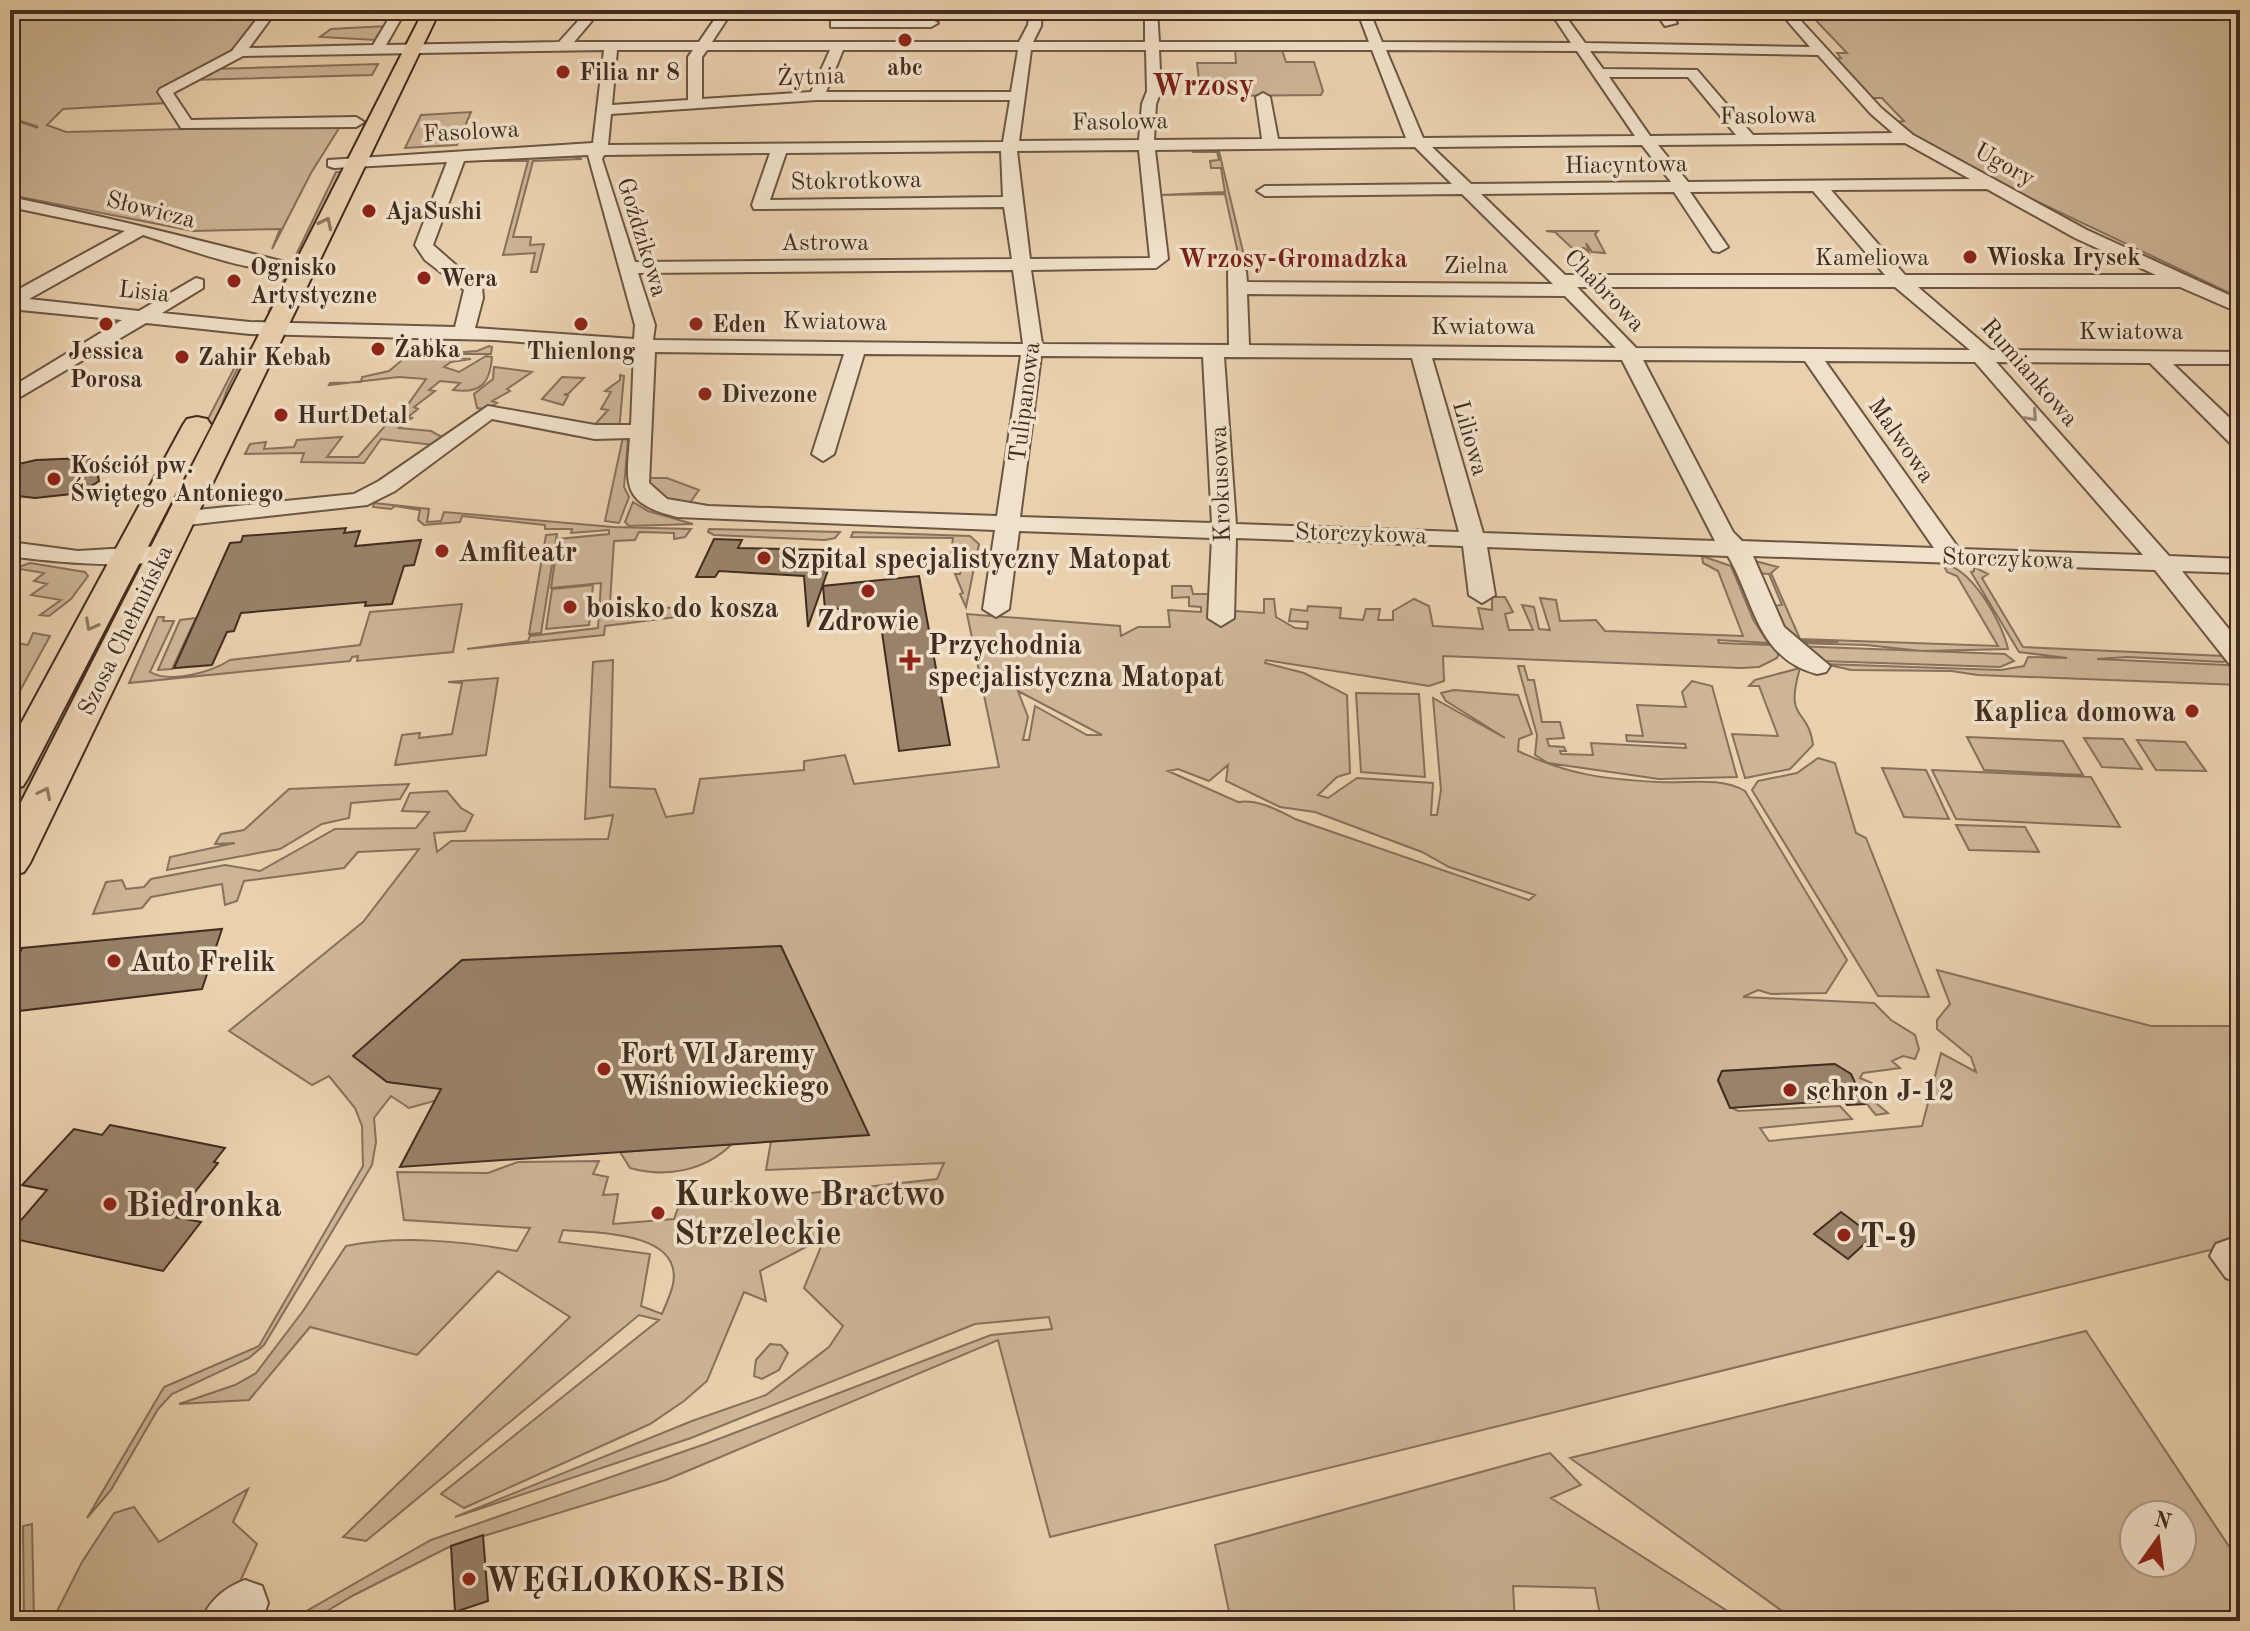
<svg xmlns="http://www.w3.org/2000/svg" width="2250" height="1631" font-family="'Old Standard TT',serif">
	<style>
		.green { fill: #cdb596; stroke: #87715c; stroke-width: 2; fill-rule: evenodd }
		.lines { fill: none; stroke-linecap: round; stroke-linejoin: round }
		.stream { stroke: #846e59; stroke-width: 3 }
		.building { fill: #99826a; stroke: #412d21; stroke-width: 2 }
		.minor-casing { stroke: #6b5644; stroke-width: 4 }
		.major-casing { stroke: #412d21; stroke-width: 4 }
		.minor { fill: #f1e1ca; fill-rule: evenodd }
		.major { fill: #ead1ae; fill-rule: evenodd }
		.oneway { stroke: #8d7760 }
		.oneway2 { stroke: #998776 }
		.poi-dot { fill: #8f2418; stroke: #f1e1ca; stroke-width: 3 }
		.labels { text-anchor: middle; stroke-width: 7; stroke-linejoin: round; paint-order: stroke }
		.far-poi-label { font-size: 24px; font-weight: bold; fill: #412d21; stroke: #f1e1ca; text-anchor: start }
		.far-street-label { font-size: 24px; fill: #412d21; stroke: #f1e1ca }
		.far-neighbourhood-label { font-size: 26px; font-weight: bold; fill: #7a1f14; stroke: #f1e1ca }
		.poi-label { font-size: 28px; font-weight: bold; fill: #412d21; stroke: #f1e1ca; text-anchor: start }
		.far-district-label { font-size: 30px; font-weight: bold; fill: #7a1f14; stroke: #f1e1ca }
		.near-poi-label { font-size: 34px; font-weight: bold; fill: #412d21; stroke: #f1e1ca; text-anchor: start }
	</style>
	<rect width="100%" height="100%" fill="#ead1ae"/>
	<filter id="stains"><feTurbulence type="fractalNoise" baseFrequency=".0025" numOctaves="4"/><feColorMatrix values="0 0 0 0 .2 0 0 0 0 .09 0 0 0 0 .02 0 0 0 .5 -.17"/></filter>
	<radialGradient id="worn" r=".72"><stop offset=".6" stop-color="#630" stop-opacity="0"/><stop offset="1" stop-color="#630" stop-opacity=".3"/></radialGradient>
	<path class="green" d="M10,10H267L235,53L160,92L166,103L63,109L47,125L66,132L341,125L311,173L272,249L280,229L193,231L10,195Z
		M1806,10H2240V298L2032,199L2023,200L1907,132L1896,122L1904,121L1882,98H1872L1836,59L1841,58L1837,53H1847Z
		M386,26L376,40L320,37L331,29Z
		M1235,49L1282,50L1286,62H1314L1323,91L1321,95L1201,96L1197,63H1236Z
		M378,64L372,75L189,80L212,69Z
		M471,112L457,145L405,148L421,115Z
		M1218,147L1246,264L1241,269H1226L1241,267L1225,194L1160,195L1225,192L1221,168H1211L1210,161L1219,160L1217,152H1193L1192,148Z
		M568,155L582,159L533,161L513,237H531L530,245L544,244L537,272H531L535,253L503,255L528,161H462Z
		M336,172H345L275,311H269Z
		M1546,231H1598L1595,234L1605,253L1592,252L1586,243L1589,252L1584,248H1575V251L1555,232Z
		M489,346L492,347L491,354H455L444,358L471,359L451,362L444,367L459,372L486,356L492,357C490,383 481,394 453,390L460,383L440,381L429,390L435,391L414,407L418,409L408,417L412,418L399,428L431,431L444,438L434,445L381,439L364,463L301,462L304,453L245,454L250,444L266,442L264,449L294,447L297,440L342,437L327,457H358L385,426L390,415L401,414L426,379L399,377L329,385L330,383L361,382L362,377L389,371L401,361L400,357L477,351Z
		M246,352L227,390L214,428L157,538L144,543L242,353Z
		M494,367L532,372L507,389L510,391L492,401L497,403L486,409L477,408L474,394L493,379Z
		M620,375L624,376L619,431L591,429L608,410L601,409L611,392L605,391L620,380Z
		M562,377L584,378L568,394H564L568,396L563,405L542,399Z
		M623,437L628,440L624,487L629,497L619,523L605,521Z
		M647,478H667L699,490L687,507C669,503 653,497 647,478Z
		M633,502L648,511L693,524L629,526L625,522Z
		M374,503L429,509L427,522L441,521L444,512L613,527L691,529L685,537L674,539V533L639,532L635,540L614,541L609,618L647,614V607L676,608V617L605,626L604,635L467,649L528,641L530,636L598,628L601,583L551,588L558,539L609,534V530L571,533L572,529H545V525L462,516L460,522L424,525L418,520L420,510L395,506L391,509L373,507Z
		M709,529L840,532L835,538L825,540L714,535L708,532Z
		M853,532L970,536L979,544L966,607L960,594L963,593L955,574H960L963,561H950L953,538L851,537Z
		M557,534L541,633L529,634L546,535Z
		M1702,556L1731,566L1753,619L1768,643L1718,640L1719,643L1772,645L1779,652L1777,658L1759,667L1741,668L1443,656L1444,681L1429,686L1266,660L1265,663L1304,673L1347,695L1350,773L1337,777L1318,795L1328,798L1357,778L1433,783L1431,815H1437L1441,790L1433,698L1505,738L1446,701L1441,693L1454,690L1518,695L1532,734L1519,739L1518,751C1569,775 1603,779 1658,782C1687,784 1719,776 1745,791L1847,960L1826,993L1771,994L1758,990L1743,997L1874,1003L1891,1020L1915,1035L1919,1049L1915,1059L1903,1056L1892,1061L1900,1068L1863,1073L1860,1078L1872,1083L1877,1092L1870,1098L1888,1113L1876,1115C1860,1098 1855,1078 1835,1064L1722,1071L1718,1081L1730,1107L1738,1111L1840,1106L1852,1119L1760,1128L1769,1141L1922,1126L1941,1053L1976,1072L1971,1057L1937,1029V1020L1950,1004L1937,970L2151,1026H2240V1242L2233,1244L2240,1281L2210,1250L1050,1537L998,1340L666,1480L451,1546L354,1595L310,1621H289L431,1540L708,1443L991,1335L1052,1329L1049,1317L975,1324L691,1438L455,1517L692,1421L766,1395L829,1347L843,1326L804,1288L825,1237L760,1271L766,1301L744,1292L707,1381L684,1401L650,1424L464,1508L441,1494L659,1320L639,1315L366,1541L343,1537L570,1317L498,1271L417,1355L310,1327L249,1400L179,1404L235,1385L256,1373L303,1311L346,1246C402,1235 461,1241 517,1251L530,1228L404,1220L397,1172L488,1173L518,1162L599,1161L593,1174L608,1177L603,1195L618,1194L613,1224L674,1219L678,1208L937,1179L944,1163L766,1170L772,1135L488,1086L409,1108L391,1096L374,1118L376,1142L372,1165L264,1345L249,1358L172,1394L158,1409L111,1490L87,1518L164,1387L259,1346L363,1166L362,1126L355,1108L329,1076L312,1085L229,1031L363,922L419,849L358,852L344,868L244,881L237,901L225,905L222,884L151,897L142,908L93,914L106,882L122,880L126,889L144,887L151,879L225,865L260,871L335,829L416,828L429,812L402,811L410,793L447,791L461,808L473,815L465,831L434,833L437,852L451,841L608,839L613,815L585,819L593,662L613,660L610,787L655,789L666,817L693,813L700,779L804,770V761L845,755L854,784L999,767L967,614L1120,626L1121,636L1138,627H1170L1168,610L1201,612V607L1189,606V597L1172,598V586H1191L1193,594H1216L1213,618L1232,620L1235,611L1264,613V599H1274L1276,617L1295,628L1307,629L1308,622L1289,621L1291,609L1307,611L1308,606L1341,608L1340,618L1363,620L1366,609H1380L1378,620H1393V611L1414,599L1429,606L1433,626L1483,629L1478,608L1492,610V597H1505L1513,612L1505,614L1509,630H1533L1522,605L1534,607L1539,629L1550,630L1540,598L1556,600L1560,621L1596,620L1605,631L1743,636L1718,571L1703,563ZM1018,691L1102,735H1087L1035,706L1029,740H1023L1028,717ZM1228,765L1226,781L1280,807L1315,812L1422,852L1449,867L1535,895L1529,900L1295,819C1278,810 1258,799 1238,802L1168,771L1178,769L1209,781ZM563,1230C595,1233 683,1231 673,1284C671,1294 666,1304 662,1314L641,1306L650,1254L559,1242Z
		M1755,561L1778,567L1771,573L1800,639L1998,646L1957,576L1947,572L1943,564C1972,568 2002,622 2008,649L1922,651L1866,645L1793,643L1789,641L1838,642L1785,639L1771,606L1782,605L1769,574L1757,573Z
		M30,563L85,572L88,576L71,599L49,616L40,615L61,600L31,595L47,584L34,581L44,573L20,569L10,576V570Z
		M1974,567L1988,574L1982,578L2023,647L2224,656L2232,659L2223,662L2127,657L2097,659L2227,665L2240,669V685L1978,675L1951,671L1851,670L1825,664L2001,670L2024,666L2028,657L2067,658L2019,652L1971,572L1974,571Z
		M593,585L589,625L546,629L552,589Z
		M462,604L453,652L357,661L358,656L352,657L350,661L129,683L158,617H164L163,621H174L150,672C171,684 211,672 230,660L360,645L370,612Z
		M196,618L172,669L158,670L180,620Z
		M33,633L50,636L10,709V642L28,645Z
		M1793,646L2005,654L2014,661L2000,667L1820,661Z
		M1518,666H1524L1528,680H1534L1542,722H1560L1564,738L1547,739L1549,746L1564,747L1566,751H1560L1561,754L1593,755L1591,743L1686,748L1685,744L1627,741L1626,735L1643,736L1637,705L1686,707L1682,692L1692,681L1712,686L1737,777L1659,779L1548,763L1535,755L1537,735Z
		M1800,668C1784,723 1808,706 1813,745L1790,769L1745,778L1732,734L1778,736L1759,686H1749L1755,680Z
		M498,678L486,755L395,765L402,735L420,733L419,738L452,734L462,683L448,682Z
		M1356,693L1419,694L1425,777L1361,772Z
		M66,723L10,834V805L52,724Z
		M1967,737L2063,741L2083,775L1984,770Z
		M2084,738L2123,739L2142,769L2102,767Z
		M2137,740L2185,742L2206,771L2156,770Z
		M1818,758L1835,763L1856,833L1866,838L1929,997L1878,996L1752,790L1758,781L1797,773Z
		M1882,768L1926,770L1949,819L1904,817Z
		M1932,770L2091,777L2120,827L1956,819Z
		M409,784L400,799L351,803L349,818L322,824L280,849L167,870L170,857L235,843L215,844L221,834L244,830L289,789Z
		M1956,825L2025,827L2039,852L1969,850Z
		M732,1144C705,1171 666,1178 630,1168L620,1152Z
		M2086,1331L2240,1563V1621H1796L1570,1458ZM2134,1515H2182V1563H2134Z
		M770,1344L781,1345L788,1353L779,1370L762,1379L754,1376L756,1360Z
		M1550,1453L1581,1485L1551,1498L1743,1621H1601L1595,1588L1513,1586L1515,1621H1231L1215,1545Z
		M248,1489L233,1522L257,1544L229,1606L211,1621H52L82,1562L114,1513L134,1507L159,1542Z
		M32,1524L34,1621H24L23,1526Z"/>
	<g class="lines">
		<path class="stream" d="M10,118L37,127"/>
	</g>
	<path class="building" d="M86,458L113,466L98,476L99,481L93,485L72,494L35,498L10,495V466L36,460Z
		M346,528L344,533L360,531L355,546L421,540L414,565L404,566L392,604L365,606L366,602L241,613L234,631L227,632L212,665L174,668L230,543L241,542L243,536Z
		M714,539L742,540L738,548L827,550L825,556H833L808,627L804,576L719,571L715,577H696Z
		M919,576L950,745L899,751L881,625L836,608L825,609L823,586Z
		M222,929L202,989L10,1012V974L22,948Z
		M781,946L869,1135L400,1167L441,1089L387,1082L353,1056L462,960Z
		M1835,1064L1851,1074L1865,1104L1847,1105L1844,1100L1730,1108L1718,1080L1722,1071Z
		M110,1125L225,1148L214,1162L218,1163L175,1217L201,1222L163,1271L10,1238V1233L47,1190L22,1185L74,1129L102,1135Z
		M1841,1212L1873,1236L1848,1259L1814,1234Z
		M483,1535L488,1601L455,1612L451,1546Z"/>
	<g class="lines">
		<g class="minor-casing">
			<path id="minor" d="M264,10H277L249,48L373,45L394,10H406L386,45L559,42L588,10H601L574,42H699L721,10H733L712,42H1019L1028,25L1030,10H1042L1041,26L1033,42H1145V10H1157L1159,42H1369L1357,10H1369L1382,42L1571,43L1549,10H1561L1585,43L1810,47L1778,10H1791L1881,108L1913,135L2087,230L2240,300V313L2180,287H1918L1991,350L2240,352V364H2173L2240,428V447L2232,445L2150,363L1996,362L2169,556L2240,559V573L2182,571L2240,643V668L2231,666L2155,570L1753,556L1784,627L1830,666L1826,672L1817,674C1757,659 1754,600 1728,556L1487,547L1495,595L1482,603L1469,595L1463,546L1236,538L1234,618L1221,626L1208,618L1212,538L1019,531L1009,609L996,617L983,609L995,530L677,517C622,503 626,487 630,438L595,439L492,419L395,491L367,505L178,526L170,524L166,519L178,512L354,494L379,481L488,406L595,425H631L634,351L495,340L250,334L146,323L10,403V388L122,320L10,309V294L125,231L10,207V197C103,216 194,239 285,262L288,266C272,282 167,242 143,235L29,299L139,311L196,278L203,280V288L162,313L250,322L455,327L464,290L425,260L415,245L447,162L334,168L328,166V160L593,143L604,50L243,56L173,93L191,120L356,117L364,122L356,127L181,128L158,92L160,89L232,51ZM617,50H693L688,57V100L612,105ZM707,50H830L811,92L702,99V57ZM843,50H1018L1011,92H826ZM1031,50H1146L1147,91L1142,104L1139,140L1019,141ZM1159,50H1372L1406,138L1278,139L1270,97L1263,93L1256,97L1262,139L1154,140L1156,104L1161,91ZM1386,50L1577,51L1635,136L1423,138ZM1590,51L1818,55L1871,114L1893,133L1753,135L1697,70L1603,69ZM1609,77H1688L1736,135L1650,136ZM817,100H1010L1003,142L608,145L611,114ZM1905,143L1970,179L1688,182L1658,145ZM1642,145L1671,182L1471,184L1432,147ZM1415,147L1452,184L1265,186L1257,191L1265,196L1462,194L1553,284L1247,282L1246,271L1237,266L1228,271L1229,345L1042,344L1031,270L1156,268L1168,259L1155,150ZM1139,150L1150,258L1030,259L1017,151ZM1001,151L1003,197L770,200L786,153ZM770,153L752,205L754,209L1004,207L1012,259L635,262L602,159L604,155ZM588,155L635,325L634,339L475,328L483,298L482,288L433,245L464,161ZM1987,189L2075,238L2156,275H1905L1831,190ZM1813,191L1885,275H1565L1481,194L1674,192L1713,251L1719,252L1728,247L1690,192ZM1013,270L1023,344L653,340L655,325L638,273ZM1577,287H1895L1970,350L1636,348ZM1247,294L1565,296L1616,348L1249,345ZM655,352L844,354L812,454L823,461L834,454L864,354L1021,355L997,516L708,506L667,499L649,483ZM1041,356L1203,357L1212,523L1020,517ZM1224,357L1412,358L1459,532L1236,524ZM1432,358L1622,360L1715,541L1483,533ZM1643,360L1805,361L1934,548L1742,541L1733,532ZM1825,361L1975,362L2143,555L1959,549Z
				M1654,10H1667L1677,23L1665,26Z
				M836,20L931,19L938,23L931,27H831V21Z
				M10,542L78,551L161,546L173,553C158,574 37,560 10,556Z
				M2230,1239L2240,1243V1283L2226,1278L2210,1256L2216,1244Z
				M245,1580L262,1586L268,1603L262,1620L201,1621C210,1600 224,1588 245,1580Z"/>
		</g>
		<g class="major-casing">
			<path id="major" d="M424,10H440L30,863L24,872L10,876V824Z
				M197,417L207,419L211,425L28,778L23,786L10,790V744L183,425L187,419Z"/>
		</g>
		<use href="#minor" class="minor"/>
		<use href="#major" class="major"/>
	</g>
	<defs><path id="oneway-chevron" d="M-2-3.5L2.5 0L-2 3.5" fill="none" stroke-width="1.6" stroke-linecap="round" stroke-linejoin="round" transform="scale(2)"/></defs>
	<g class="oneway">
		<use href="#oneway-chevron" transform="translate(326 223) rotate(-64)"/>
		<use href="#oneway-chevron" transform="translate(91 625) rotate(118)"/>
		<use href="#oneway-chevron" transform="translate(45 793) rotate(-63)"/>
	</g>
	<use class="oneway2" href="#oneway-chevron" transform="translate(2032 416) rotate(48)"/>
	<g class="poi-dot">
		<circle cx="905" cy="40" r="8"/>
		<circle cx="563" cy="72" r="8"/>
		<circle cx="369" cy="211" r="8"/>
		<circle cx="1970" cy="257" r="8"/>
		<circle cx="424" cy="278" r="8"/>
		<circle cx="234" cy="281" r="8"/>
		<circle cx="106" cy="324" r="8"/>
		<circle cx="581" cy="324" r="8"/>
		<circle cx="696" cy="324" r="8"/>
		<circle cx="378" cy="349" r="8"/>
		<circle cx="182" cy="357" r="8"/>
		<circle cx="705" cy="394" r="8"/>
		<circle cx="281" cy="415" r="8"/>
		<circle cx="54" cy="479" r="8"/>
		<circle cx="442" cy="551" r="8"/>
		<circle cx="764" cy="558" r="8"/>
		<circle cx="868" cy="591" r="8"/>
		<circle cx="570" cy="607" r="8"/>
		<path d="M906 648h8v8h8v8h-8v8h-8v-8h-8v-8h8z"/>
		<circle cx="2192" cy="711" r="8"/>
		<circle cx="114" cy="961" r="8"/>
		<circle cx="604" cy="1069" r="8"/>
		<circle cx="1790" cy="1090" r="8"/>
		<circle cx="110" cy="1204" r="8"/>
		<circle cx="658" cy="1213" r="8"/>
		<circle cx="1844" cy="1235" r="8"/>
		<circle cx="469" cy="1579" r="8"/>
	</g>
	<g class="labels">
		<g class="far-poi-label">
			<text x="905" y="75" text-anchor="middle">abc</text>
			<text x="579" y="80">Filia nr 8</text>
			<text x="385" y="219">AjaSushi</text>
			<text x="1986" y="265">Wioska Irysek</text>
			<text x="250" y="275">Ognisko<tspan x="250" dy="28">Artystyczne</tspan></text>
			<text x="440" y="286">Wera</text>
			<text x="712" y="332">Eden</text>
			<text x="394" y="357">Żabka</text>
			<text x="106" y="359" text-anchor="middle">Jessica<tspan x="106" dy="28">Porosa</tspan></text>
			<text x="581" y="359" text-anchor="middle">Thienlong</text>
			<text x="198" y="365">Zahir Kebab</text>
			<text x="721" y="402">Divezone</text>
			<text x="297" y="423">HurtDetal</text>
			<text x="70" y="473">Kościół pw.<tspan x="70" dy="28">Świętego Antoniego</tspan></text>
		</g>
		<g class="far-street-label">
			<text transform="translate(811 76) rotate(-2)" y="8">Żytnia</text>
			<text transform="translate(1768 115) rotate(-1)" y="8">Fasolowa</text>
			<text transform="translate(1120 121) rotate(-1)" y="8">Fasolowa</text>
			<text transform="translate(471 131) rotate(-3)" y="8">Fasolowa</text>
			<text transform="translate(1626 164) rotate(-1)" y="8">Hiacyntowa</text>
			<text transform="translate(2005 164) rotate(29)" y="8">Ugory</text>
			<text transform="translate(856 180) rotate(-1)" y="8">Stokrotkowa</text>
			<text transform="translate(151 209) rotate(14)" y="8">Słowicza</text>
			<text transform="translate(643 237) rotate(73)" y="8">Goździkowa</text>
			<text x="825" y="250">Astrowa</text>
			<text x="1872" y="265">Kameliowa</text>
			<text x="1476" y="273">Zielna</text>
			<text transform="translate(1605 290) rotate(46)" y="8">Chabrowa</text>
			<text transform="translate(144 291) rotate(6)" y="8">Lisia</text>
			<text transform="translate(835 321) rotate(1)" y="8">Kwiatowa</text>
			<text x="1483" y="334">Kwiatowa</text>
			<text x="2131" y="339">Kwiatowa</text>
			<text transform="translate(2030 372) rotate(49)" y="8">Rumiankowa</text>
			<text transform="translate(1024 402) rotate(-83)" y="8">Tulipanowa</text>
			<text transform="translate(1471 438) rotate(74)" y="8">Liliowa</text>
			<text transform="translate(1902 440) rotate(55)" y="8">Malwowa</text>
			<text transform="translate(1220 484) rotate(-92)" y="8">Krokusowa</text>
			<text transform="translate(1361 533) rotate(2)" y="8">Storczykowa</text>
			<text transform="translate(2008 558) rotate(2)" y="8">Storczykowa</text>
			<text transform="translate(125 630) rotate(-64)" y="8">Szosa Chełmińska</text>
		</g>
		<g class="far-neighbourhood-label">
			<text x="1293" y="267">Wrzosy-Gromadzka</text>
		</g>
		<g class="poi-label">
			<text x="458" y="561">Amfiteatr</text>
			<text x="780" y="568">Szpital specjalistyczny Matopat</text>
			<text x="586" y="617">boisko do kosza</text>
			<text x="868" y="630" text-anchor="middle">Zdrowie</text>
			<text x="928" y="654">Przychodnia<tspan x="928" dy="32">specjalistyczna Matopat</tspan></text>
			<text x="2176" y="721" text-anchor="end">Kaplica domowa</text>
			<text x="130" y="971">Auto Frelik</text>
			<text x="620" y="1063">Fort VI Jaremy<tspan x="620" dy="32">Wiśniowieckiego</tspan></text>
			<text x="1806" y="1100">schron J-12</text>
		</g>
		<g class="far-district-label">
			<text x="1203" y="95">Wrzosy</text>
		</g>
		<g class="near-poi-label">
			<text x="674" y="1205">Kurkowe Bractwo<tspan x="674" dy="39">Strzeleckie</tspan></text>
			<text x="126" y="1216">Biedronka</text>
			<text x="1860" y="1247">T-9</text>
			<text x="485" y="1591">WĘGLOKOKS-BIS</text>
		</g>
	</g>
	<rect width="2250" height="1631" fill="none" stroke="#ead1ae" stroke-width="40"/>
	<rect x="12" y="12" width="2226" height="1607" fill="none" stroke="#412d21" stroke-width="4"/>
	<rect x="20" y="20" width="2210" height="1591" fill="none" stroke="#412d21" stroke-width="2"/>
	<g transform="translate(2158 1539) rotate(14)"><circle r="38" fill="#f1e1ca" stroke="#ab9986" stroke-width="2"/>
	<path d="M0-6L14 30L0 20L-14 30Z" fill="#8f2418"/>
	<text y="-12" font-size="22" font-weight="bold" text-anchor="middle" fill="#412d21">N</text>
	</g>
	<rect width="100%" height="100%" filter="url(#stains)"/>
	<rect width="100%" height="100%" fill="url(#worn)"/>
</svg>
